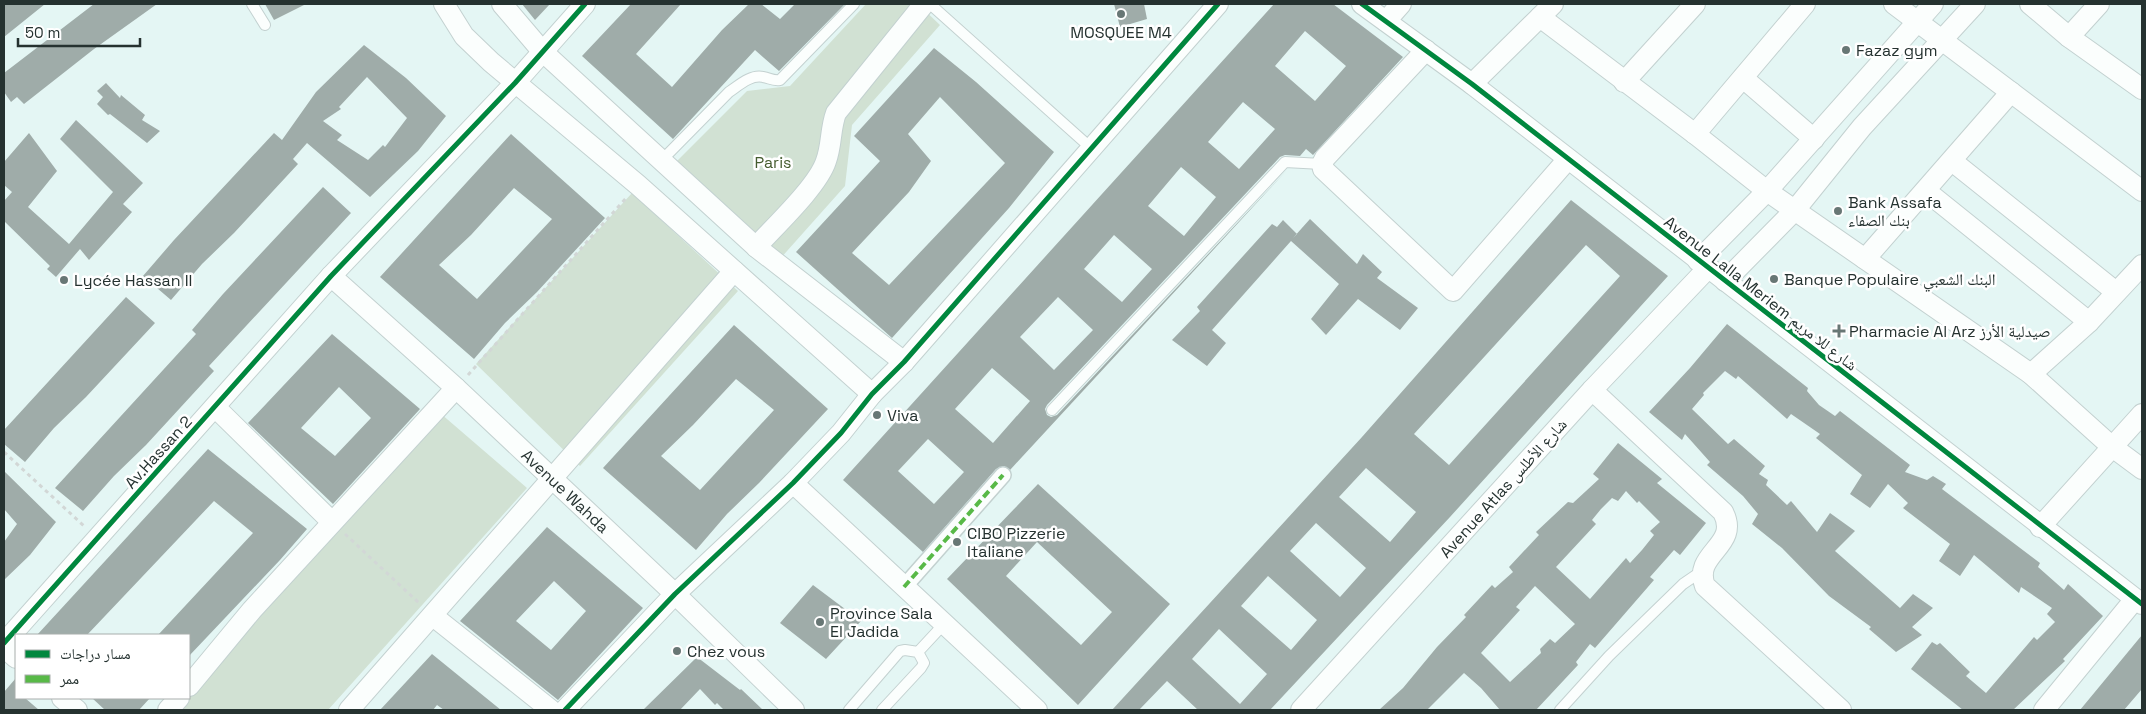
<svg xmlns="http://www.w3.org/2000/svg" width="2146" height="714" font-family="'Space Grotesk','Noto Naskh Arabic',sans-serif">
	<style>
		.green { fill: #d1e1d3 }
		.building { fill: #9faca9; fill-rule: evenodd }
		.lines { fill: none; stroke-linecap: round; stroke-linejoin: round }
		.service-casing { stroke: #c3d1d0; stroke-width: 12 }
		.pedestrian-casing { stroke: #c3d1d0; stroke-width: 18 }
		.minor-casing { stroke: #c3d1d0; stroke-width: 22 }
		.path { stroke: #d2d7d6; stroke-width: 3; stroke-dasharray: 4 4; stroke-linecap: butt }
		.service { stroke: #fbfefd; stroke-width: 10 }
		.pedestrian { stroke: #fbfefd; stroke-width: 15 }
		.minor { stroke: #fbfefd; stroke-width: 20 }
		.quiet { stroke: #58b947; stroke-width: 4; stroke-dasharray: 8 4; stroke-linecap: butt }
		.cycleway-casing { stroke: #fff; stroke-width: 8 }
		.cycleway { stroke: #00873e; stroke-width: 5 }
		.poi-dot { fill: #687775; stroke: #fff; stroke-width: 2 }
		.labels { text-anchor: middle; stroke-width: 5; stroke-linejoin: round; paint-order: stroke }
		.poi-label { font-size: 16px; fill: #253230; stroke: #fff; text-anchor: start }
		.park-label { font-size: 16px; fill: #455c2f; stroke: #fff }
		.street-label { font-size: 16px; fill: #253230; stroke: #fff }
	</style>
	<rect width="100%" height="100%" fill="#e4f6f4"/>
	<path class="green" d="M866,4H918L940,25L852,125L845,186L779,260L672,166L747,91L790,86Z
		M632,193L738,291L580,466L476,364Z
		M440,413L527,488L328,710H164L176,698H189V684Z"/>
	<path class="building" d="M4,4H45L4,37Z
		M94,4H157L94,49L24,104L17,97L11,102L4,92V73Z
		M265,4H306L274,20Z
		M522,4H550L535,20Z
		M631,4H681L636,54L672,87L722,30L749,4H761L780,19L795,4H845L779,71L755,50L673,139L582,56Z
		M1114,4H1144L1147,19L1120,27Z
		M1274,4H1333L1403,57L1313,155L1306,149L1300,156L1285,155L1280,157L1047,405L1045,409L1047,415L1051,417L1057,415L1288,169L1010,470L1004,466L996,469L923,552L843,480ZM1305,31L1346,66L1315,101L1275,66ZM1243,102L1275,129L1239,169L1208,142ZM1181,167L1216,197L1184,236L1148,206ZM1114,235L1152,269L1122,302L1084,269ZM1058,297L1093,330L1054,370L1020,337ZM992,368L1030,401L993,443L955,409ZM928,439L964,472L934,504L898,471Z
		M364,45L406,78L446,116L418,151L370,197L307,143L293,159L298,164L234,233L202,264L171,300L143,276L174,240L274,133L282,140L316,92ZM367,77L407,118L385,147L383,145L368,160L337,140L342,135L323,121L341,109L339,107Z
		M934,48L976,82L1054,152L1009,208L892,338L796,252L880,161L854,136ZM940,97L1005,163L889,285L852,253L909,192L931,161L908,134Z
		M106,83L120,98L121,95L145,115L142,120L160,131L147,143L110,114L108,115L97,104L103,97L97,91Z
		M76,120L143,183L123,204L132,212L89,260L80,249L56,277L47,269L50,266L4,221V201L12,192L4,185V162L29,133L57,171L28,207L69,244L113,192L60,139Z
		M511,134L605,218L537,292L505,323L474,359L380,277ZM514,188L552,219L477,299L439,265L471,235Z
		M323,187L351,213L209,366L214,371L146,445L114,476L83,511L55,488L196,334L192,330L223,294Z
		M1571,200L1668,276L1450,517L1270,710H1198L1167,681L1139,710H1112L1362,437ZM1586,245L1620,276L1449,465L1414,434ZM1366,468L1416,512L1390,542L1339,497ZM1316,523L1366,568L1340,597L1290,551ZM1268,576L1317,620L1291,650L1241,606ZM1219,629L1267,674L1240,704L1192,659Z
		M1310,219L1357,264L1363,254L1382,272L1377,278L1418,308L1400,330L1358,299L1326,335L1311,319L1339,284L1291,241L1212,330L1226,343L1207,366L1172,340L1200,311L1197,307L1272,224L1277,227L1283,220L1297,234L1293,238Z
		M126,297L155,323L86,397L54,428L25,462L4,444V430Z
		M1727,324L1808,388L1807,391L1819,405L1835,416L1840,411L1910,465L1905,472L1927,480L1933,476L1946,484L1942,489L2040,563L2038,567L2064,590L2068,584L2103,616L2063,659L2065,661L2013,710H1963L1911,669L1932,642L1937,645L1940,643L1970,672L1966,676L1986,693L2034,637L2037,640L2055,622L2047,614L2052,608L2021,587L2019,593L1974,555L1960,576L1939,561L1950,544L1903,508L1908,503L1888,484L1870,508L1850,494L1862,475L1816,438L1820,434L1791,414L1787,419L1738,376L1736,379L1725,371L1703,393L1704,395L1692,409L1728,444L1734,439L1765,466L1759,474L1768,480L1766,485L1787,505L1791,501L1817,532L1830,513L1855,531L1835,551L1900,608L1913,594L1933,608L1912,627L1922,635L1896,652L1869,629L1871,627L1829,596L1782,548L1752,524L1758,514L1743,496L1707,465L1710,462L1685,434L1682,440L1649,412L1690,368Z
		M734,325L828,409L759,483L727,514L696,550L603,468ZM736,379L774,410L700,490L661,456L693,425Z
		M332,334L420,409L333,504L248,423ZM339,387L371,418L335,456L301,428Z
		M1618,443L1662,479L1657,483L1706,523L1680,555L1674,550L1650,577L1654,580L1595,648L1590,644L1576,662L1578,665L1536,710H1500L1481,688L1464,673L1427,710H1379L1403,688L1437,647L1466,617L1464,615L1492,585L1495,588L1513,572L1509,567L1539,535L1536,532L1568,502L1573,503L1599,479L1593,474ZM1626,491L1637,503L1639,501L1660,522L1650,531L1654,535L1642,550L1630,563L1626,558L1590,599L1556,567L1596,524L1592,520L1601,509L1612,498L1618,501ZM1535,586L1575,624L1555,643L1550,639L1540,649L1541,653L1510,682L1481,653L1520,610L1516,607Z
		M208,449L307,529L280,560L189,656V635H158L253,533L214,501L87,635H37Z
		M4,471L56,522L30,555L4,580V542L17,524L4,509Z
		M1038,484L1170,604L1078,705L947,579ZM1037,542L1112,612L1081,645L1006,576Z
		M547,527L643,608L558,700L460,621ZM554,581L586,611L551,650L516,621Z
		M813,585L861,621L826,659L780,623Z
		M2142,635V689L2124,710H2080Z
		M432,654L480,693L501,710H444L437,705L433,710H380Z
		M697,657L740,690L741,689L763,710H724L717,703L715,705L700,689L680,710H643Z
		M16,678V698H25L39,710H4V692Z
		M92,698H150L139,710H105Z"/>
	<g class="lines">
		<g class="service-casing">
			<path id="service" d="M252,4L265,25
				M930,4L1091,148
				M661,161L729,92C738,86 751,74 763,77C770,78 772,81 780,80L854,4
				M1052,410L1285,162L1322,164
				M918,652L944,624
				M849,710L900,651L905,650L918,652L924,663L921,668L882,710
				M1560,710L1609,656L1683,584L1702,571"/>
		</g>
		<g class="pedestrian-casing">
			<path id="pedestrian" d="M904,587L1003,475"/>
		</g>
		<g class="minor-casing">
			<g id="minor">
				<path d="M444,4L464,36L491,62L638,185L872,394"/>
				<path d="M502,4L542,51L756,247L904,362"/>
				<path d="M1362,4L1472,84L2142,604"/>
				<path d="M1894,4L2142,191"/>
				<path d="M2030,4L2069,37L2142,89"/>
				<path d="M1540,17L1553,4"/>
				<path d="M1386,21L1401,4"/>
				<path d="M2069,37L2099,4"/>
				<path d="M1426,50L1325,158L1322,164L1323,169L1453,291L1568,159"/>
				<path d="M1743,78L1814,139"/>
				<path d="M1624,82L1695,4"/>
				<path d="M1472,84L1540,17L1695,134L1767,191L2031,374L2111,446L2142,469"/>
				<path d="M1695,134L1805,4"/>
				<path d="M1952,161L2116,292"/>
				<path d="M1926,191L2089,322"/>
				<path d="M756,247C775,226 818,186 826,161C832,145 830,129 836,113L924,4"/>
				<path d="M1865,259L2011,92"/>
				<path d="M1698,261L1767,191L1933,4"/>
				<path id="s1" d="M331,276L456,388L675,594L794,710"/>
				<path d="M1725,281L1795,210L1862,127L1975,4"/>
				<path d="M2031,374L2089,322L2142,265"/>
				<path d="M1592,390L1723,512C1741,546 1692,553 1705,586L1841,710"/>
				<path d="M215,407L332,522"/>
				<path d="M793,483L1037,710"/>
				<path d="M2040,527L2142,414"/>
				<path d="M433,616L551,710"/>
				<path d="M4,643L331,276L515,83L585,4"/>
				<path d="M4,647L16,658"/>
				<path d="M189,686L252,610L456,388"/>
				<path d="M62,698L77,710"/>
				<path d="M168,710L179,698"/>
				<path d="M349,710L734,271"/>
				<path d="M565,710L675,594L793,483L841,433L872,394L904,362L1218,4"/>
				<path d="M1301,710L1592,390L1708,268"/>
				<path d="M2044,710L2135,599"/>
			</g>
		</g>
		<path class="path" d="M468,375L627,197
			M4,452L84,526
			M345,534L419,603"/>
		<use href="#service" class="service"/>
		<use href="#pedestrian" class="pedestrian"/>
		<use href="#minor" class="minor"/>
		<path class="quiet" d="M904,587L1003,475"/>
		<g class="cycleway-casing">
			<path id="cycleway" d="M1362,4L1472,84L2142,604
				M4,643L331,276L515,83L585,4
				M565,710L675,594L793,483L841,433L872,394L904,362L1218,4"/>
		</g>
		<use href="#cycleway" class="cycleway"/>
	</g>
	<g class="poi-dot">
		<circle cx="1121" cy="14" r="5"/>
		<circle cx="1846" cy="50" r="5"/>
		<circle cx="1838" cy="211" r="5"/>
		<circle cx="1774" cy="279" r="5"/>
		<circle cx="64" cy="280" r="5"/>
		<path d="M1836.5 323.5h5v5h5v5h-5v5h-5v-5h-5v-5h5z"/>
		<circle cx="877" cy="415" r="5"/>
		<circle cx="957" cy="542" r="5"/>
		<circle cx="820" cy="622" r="5"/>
		<circle cx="677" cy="651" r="5"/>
	</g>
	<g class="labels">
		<g class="poi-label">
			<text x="1121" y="38" text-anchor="middle">MOSQUEE M4</text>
			<text x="1856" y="56">Fazaz gym</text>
			<text x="1848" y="208">Bank Assafa<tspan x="1848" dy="18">بنك الصفاء</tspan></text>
			<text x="1784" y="285">Banque Populaire البنك الشعبي</text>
			<text x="74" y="286">Lycée Hassan II</text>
			<text x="1849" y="337">Pharmacie Al Arz صيدلية الأرز</text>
			<text x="887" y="421">Viva</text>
			<text x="967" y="539">CIBO Pizzerie<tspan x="967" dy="18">Italiane</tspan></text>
			<text x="830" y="619">Province Sala<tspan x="830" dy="18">El Jadida</tspan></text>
			<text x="687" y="657">Chez vous</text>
		</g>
		<g class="park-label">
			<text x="773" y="168">Paris</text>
		</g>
		<g class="street-label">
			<text transform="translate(1761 293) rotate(38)" y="6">Avenue Lalla Meriem شارع للا مريم</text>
			<text transform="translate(158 452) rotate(-48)" y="6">Av.Hassan 2</text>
			<text transform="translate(1503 488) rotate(-48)" y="6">Avenue Atlas شارع الأطلس</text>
			<text dy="6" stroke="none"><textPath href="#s1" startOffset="318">Avenue Wahda</textPath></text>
		</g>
	</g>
	<rect width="2146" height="714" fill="none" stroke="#253230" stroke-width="10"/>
	<rect x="15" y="634" width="175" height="65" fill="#ffffff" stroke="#a8adac"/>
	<rect x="25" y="650" width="25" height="8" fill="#00873e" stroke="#a8adac"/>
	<text x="60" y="659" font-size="15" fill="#253230">مسار دراجات</text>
	<rect x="25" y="675" width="25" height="8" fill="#58b947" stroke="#a8adac"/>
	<text x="60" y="684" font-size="15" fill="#253230">ممر</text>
	<path d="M18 38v8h122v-8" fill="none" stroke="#253230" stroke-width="2.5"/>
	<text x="25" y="38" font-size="15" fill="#253230" stroke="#ffffff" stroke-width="4" paint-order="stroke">50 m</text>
</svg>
